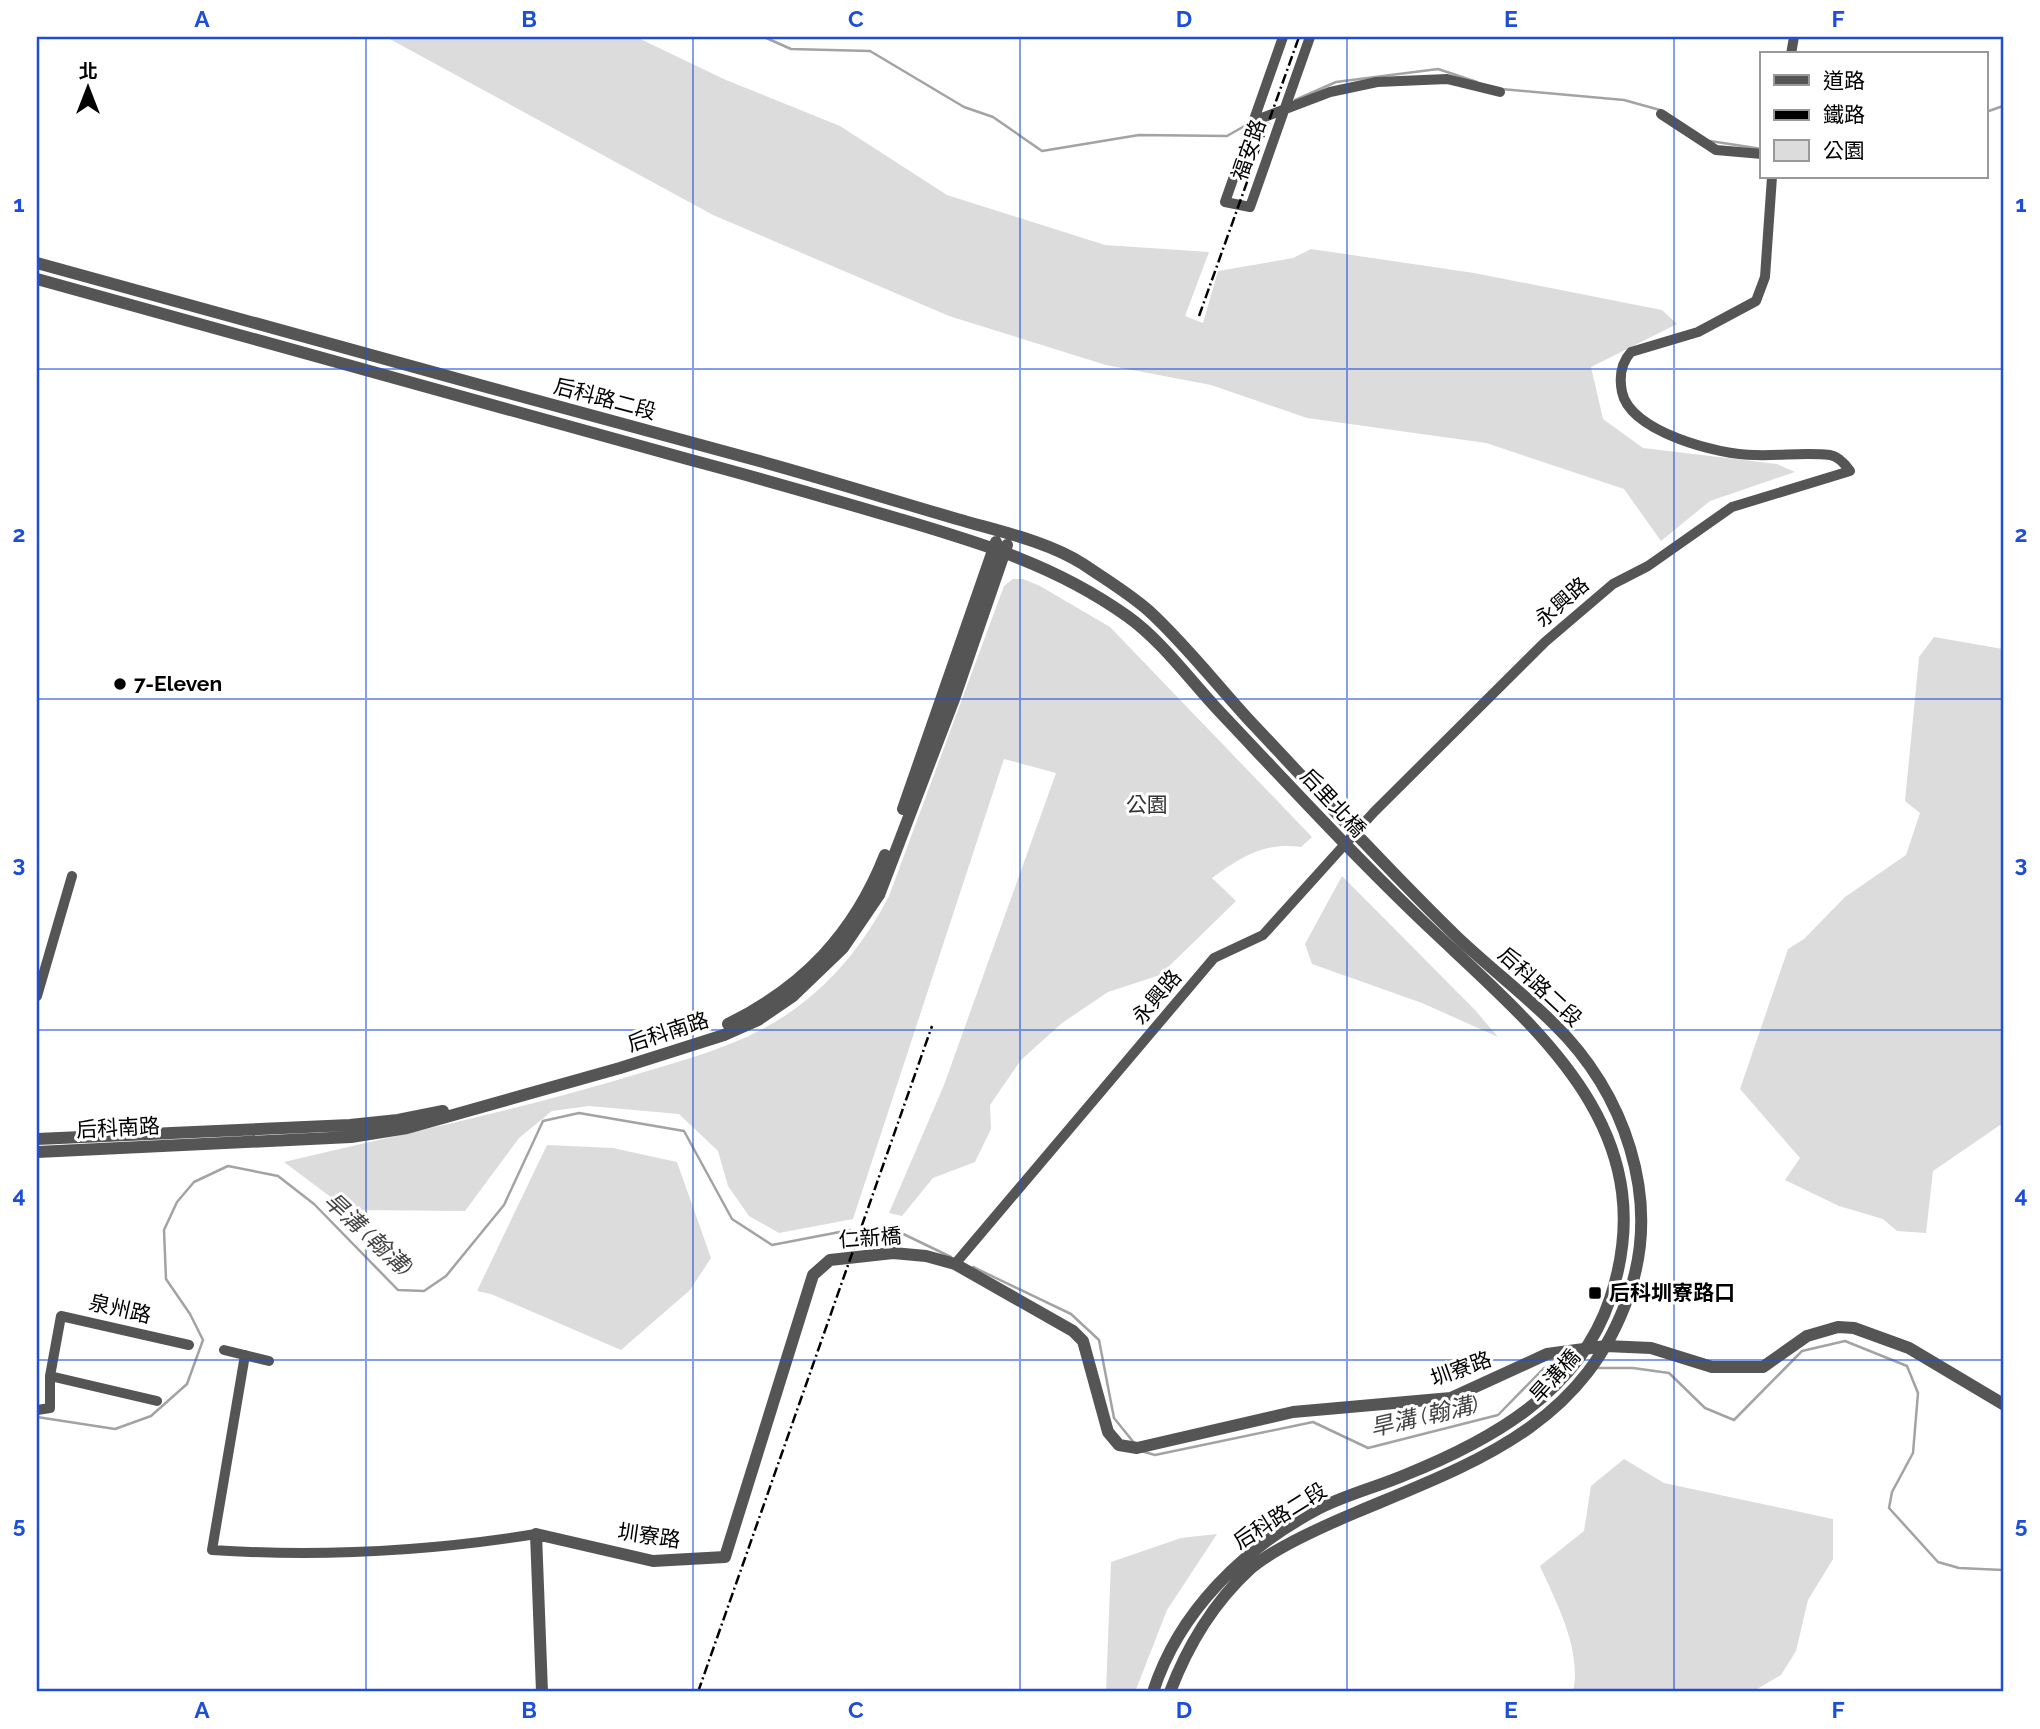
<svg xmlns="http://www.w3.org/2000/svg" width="2040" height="1729" font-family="Raleway,'Noto Sans TC',sans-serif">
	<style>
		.green { fill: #dcdcdc }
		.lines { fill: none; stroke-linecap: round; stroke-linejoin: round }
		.stream { stroke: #a3a3a3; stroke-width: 2.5 }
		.minor { stroke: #555; stroke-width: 10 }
		.tertiary { stroke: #555; stroke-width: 12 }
		.rail { stroke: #000; stroke-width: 2.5; stroke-dasharray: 10 3.5 2 3.5; stroke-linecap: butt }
		.grid { fill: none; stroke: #1d4ed8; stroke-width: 2; stroke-opacity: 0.55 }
		.poi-dot { fill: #000; stroke: #fff; stroke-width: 2.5 }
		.labels { text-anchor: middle; stroke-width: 6; stroke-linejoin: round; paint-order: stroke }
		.street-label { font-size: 21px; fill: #000; stroke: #fff }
		.poi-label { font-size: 21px; font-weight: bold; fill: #000; stroke: #fff; text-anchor: start }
		.park-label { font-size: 21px; fill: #333; stroke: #fff }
		.water-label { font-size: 23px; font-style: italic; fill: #444; stroke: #fff }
		.neatline { fill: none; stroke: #1d4ed8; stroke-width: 2.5 }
		.grid-label { font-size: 23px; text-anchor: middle; font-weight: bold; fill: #1d4ed8 }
	</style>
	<rect width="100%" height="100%" fill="#fff"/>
	<path class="green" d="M386,37H636L726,80L840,126L947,195L1105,245L1209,252L1185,316L1203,323L1218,271L1293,258L1311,249L1474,273L1662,310L1677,324L1591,367L1603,419L1643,448L1777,464L1795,472L1710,501L1661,541L1624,489L1486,443L1307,418L1211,385L1106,365L949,316L713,215Z
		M1013,579H1023L1040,586L1110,627L1312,837L1301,847C1264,842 1241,857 1212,878L1236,901L1160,975L1108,992L1062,1023L1021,1060L990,1105L991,1129L975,1162L933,1178L902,1216L889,1213L944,1085L1056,773L1004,759L853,1219L779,1233L749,1216L728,1186L718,1151L679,1114L589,1106L552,1111L519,1138L465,1211L348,1210L284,1162C401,1134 519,1110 634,1075C687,1059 740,1046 786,1015C831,985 864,944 889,896L1004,586Z
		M1934,637L2003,649V1123L1933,1171L1926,1233L1897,1231L1883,1219L1839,1206L1785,1180L1800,1158L1740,1089L1788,949L1804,939L1845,897L1906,855L1920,813L1905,801L1919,657Z
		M1342,876L1475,1010L1498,1037L1422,1003L1312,964L1305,944Z
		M547,1145L613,1148L677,1162L711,1258L690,1290L621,1350L491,1294L477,1291Z
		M1624,1459L1664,1483L1833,1519V1559L1808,1600L1796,1651L1781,1675L1752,1692H1573C1582,1650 1557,1604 1540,1566L1584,1531L1591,1486Z
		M1217,1534L1167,1610L1135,1692H1106L1111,1562L1181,1538Z"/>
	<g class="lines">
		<path class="stream" d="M764,37L791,49L870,51L964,107L993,117L1042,151L1139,135L1227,136L1248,124
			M1501,89L1624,100L1660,110
			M1295,100L1336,82L1438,69L1477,82
			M1986,112L2003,106
			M1710,141L1762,149
			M876,1230H895L951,1257
			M973,1267L1071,1314L1099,1340L1114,1418L1135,1444
			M1596,1368H1633L1669,1373L1705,1408L1734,1420L1802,1351L1845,1341L1907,1366L1918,1393L1913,1453L1892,1492L1889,1508L1938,1562L1959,1568L2003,1570
			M37,1417L115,1429L151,1416L187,1384L203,1340L190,1314L166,1279L164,1230L177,1202L194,1182L228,1166L278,1176L314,1204L398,1290L424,1291L446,1276L504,1205L543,1121L579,1113L684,1131L732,1219L772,1245L850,1230
			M1141,1451L1155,1455L1313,1422L1368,1448L1498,1415L1544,1368H1565"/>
		<path class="minor" d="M1283,37L1225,202L1250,207L1310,37
			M1791,54L1794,37
			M1661,114L1716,150L1762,154
			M1254,121L1330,92L1377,82L1447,79L1500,92
			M37,996L72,876
			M955,1264L1214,958L1263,935L1374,812L1545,642L1613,584L1648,566L1732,507L1850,471C1845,464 1838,456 1830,455C1804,452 1781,456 1755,455C1719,455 1630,432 1622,392C1619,377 1621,363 1631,352L1698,332L1756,301L1765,277L1772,177
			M224,1350L269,1361
			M245,1355L212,1550C319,1557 430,1551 536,1534
			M50,1376L157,1401
			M37,1410L50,1408V1376L61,1316L189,1345"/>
		<path class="tertiary" d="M37,263C278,331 521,396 763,462C828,480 892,500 957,519C998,531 1047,541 1083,564C1105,579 1130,594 1149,611C1185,644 1216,684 1249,720C1317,792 1383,865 1454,934C1486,965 1522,992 1554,1024C1624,1092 1662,1198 1629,1294C1584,1426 1474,1463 1357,1512C1326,1525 1274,1548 1250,1569C1214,1602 1187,1647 1170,1692
			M37,279C255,340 473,400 691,460C759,478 828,498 896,518C980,543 1054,564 1127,616C1161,640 1190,680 1219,711C1289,785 1358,860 1432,930C1540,1032 1666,1132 1610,1299C1579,1392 1490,1441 1405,1475C1377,1487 1345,1495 1318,1509C1244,1548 1179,1611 1153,1692
			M903,809L996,542
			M728,1024C803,987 854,934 885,855
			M37,1139L350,1125L398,1120L443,1111
			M37,1152L351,1137L407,1128L620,1068L724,1035L758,1020L793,996L843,948L879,895L954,699L1007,545
			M542,1692L536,1534L653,1561L725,1557L813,1275L830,1260L893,1253L926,1256L955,1264L1073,1331L1083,1341L1108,1432L1119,1445L1137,1448L1293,1412L1451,1398L1547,1354L1606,1346L1651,1348L1712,1367H1763L1807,1336L1838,1327L1854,1328L1909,1348L2003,1404"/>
		<path class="rail" d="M1199,316L1299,37
			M698,1692L932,1026"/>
	</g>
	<path class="grid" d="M366,37V1692M693,37V1692M1020,37V1692M1347,37V1692M1674,37V1692M37,369H2003M37,699H2003M37,1030H2003M37,1360H2003"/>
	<g class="poi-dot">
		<circle cx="120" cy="684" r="7"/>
		<rect x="1588" y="1286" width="14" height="14" rx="3.5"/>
	</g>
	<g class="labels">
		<g class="street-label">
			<text transform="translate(1249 150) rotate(-71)" y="7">福安路</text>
			<text transform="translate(605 399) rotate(15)" y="7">后科路二段</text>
			<text transform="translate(1562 602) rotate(-41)" y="7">永興路</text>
			<text transform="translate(1333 803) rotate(47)" y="7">后里北橋</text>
			<text transform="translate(1540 987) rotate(43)" y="7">后科路二段</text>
			<text transform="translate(1157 997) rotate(-50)" y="7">永興路</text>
			<text transform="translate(668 1032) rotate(-18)" y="7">后科南路</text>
			<text transform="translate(118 1128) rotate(-3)" y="7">后科南路</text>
			<text transform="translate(870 1238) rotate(-4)" y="7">仁新橋</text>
			<text transform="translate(120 1309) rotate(13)" y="7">泉州路</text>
			<text transform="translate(1461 1369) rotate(-20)" y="7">圳寮路</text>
			<text transform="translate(1555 1376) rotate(-48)" y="7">旱溝橋</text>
			<text transform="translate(1280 1516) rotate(-32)" y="7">后科路二段</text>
			<text transform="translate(649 1536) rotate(8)" y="7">圳寮路</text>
		</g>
		<g class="poi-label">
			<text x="134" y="691">7-Eleven</text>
			<text x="1609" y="1300">后科圳寮路口</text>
		</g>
		<g class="park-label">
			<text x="1147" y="812">公園</text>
		</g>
		<g class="water-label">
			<text transform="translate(368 1234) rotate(43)" y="8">旱溝 (翰溝)</text>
			<text transform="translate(1424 1416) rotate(-13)" y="8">旱溝 (翰溝)</text>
		</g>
	</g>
	<rect width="2040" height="1729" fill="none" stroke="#ffffff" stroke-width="77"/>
	<rect x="1760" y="52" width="228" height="126" fill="#ffffff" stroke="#999999" stroke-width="2"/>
	<rect x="1774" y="75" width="35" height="10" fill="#555555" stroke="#999999" stroke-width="2"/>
	<text x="1823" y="88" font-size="21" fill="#000000">道路</text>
	<rect x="1774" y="110" width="35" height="10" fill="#000000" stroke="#999999" stroke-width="2"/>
	<text x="1823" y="122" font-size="21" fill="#000000">鐵路</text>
	<rect x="1774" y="140" width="35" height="21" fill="#dcdcdc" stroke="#999999" stroke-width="2"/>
	<text x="1823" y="158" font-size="21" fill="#000000">公園</text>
	<g transform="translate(88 88)" stroke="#ffffff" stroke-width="5" paint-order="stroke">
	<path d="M0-5L12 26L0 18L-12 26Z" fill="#000000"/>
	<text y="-10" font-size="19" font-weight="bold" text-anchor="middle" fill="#000000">北</text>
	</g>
	<rect x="38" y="38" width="1964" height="1652" class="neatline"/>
	<g class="grid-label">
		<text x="202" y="27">A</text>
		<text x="529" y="27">B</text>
		<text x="856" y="27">C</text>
		<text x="1184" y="27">D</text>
		<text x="1511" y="27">E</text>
		<text x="1838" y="27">F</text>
		<text x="19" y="212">1</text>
		<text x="2021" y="212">1</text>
		<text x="19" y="542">2</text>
		<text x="2021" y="542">2</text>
		<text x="19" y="872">3</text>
		<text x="2021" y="872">3</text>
		<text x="19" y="1203">4</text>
		<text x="2021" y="1203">4</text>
		<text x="19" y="1533">5</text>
		<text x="2021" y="1533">5</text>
		<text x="202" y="1718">A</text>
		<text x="529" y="1718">B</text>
		<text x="856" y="1718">C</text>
		<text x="1184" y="1718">D</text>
		<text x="1511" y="1718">E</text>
		<text x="1838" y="1718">F</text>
	</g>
</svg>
